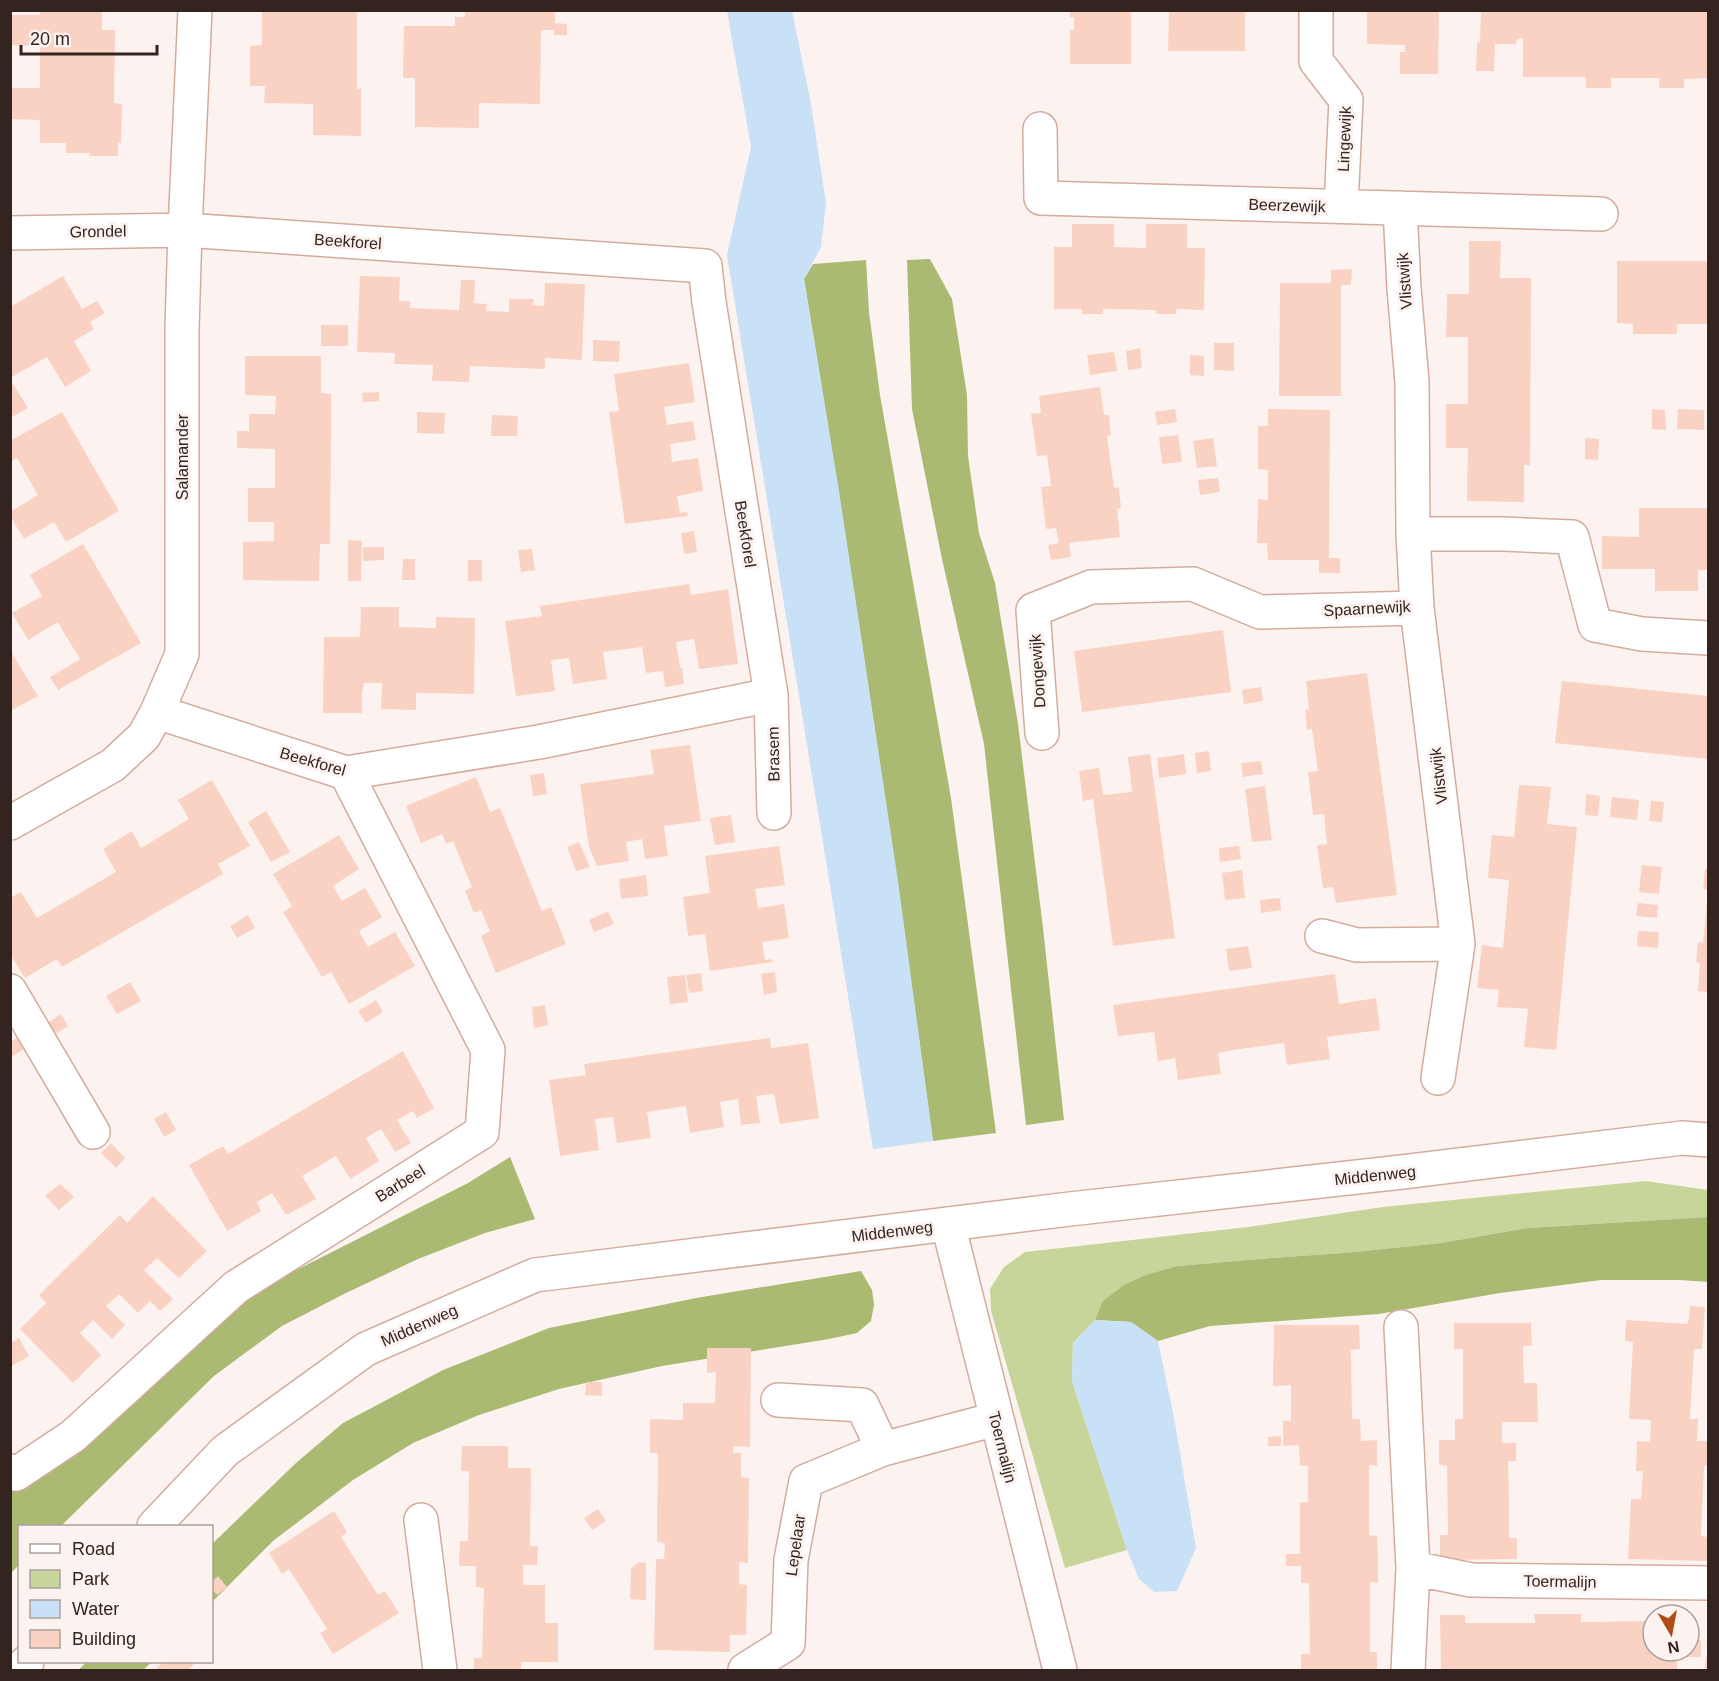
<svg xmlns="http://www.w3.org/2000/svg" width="1719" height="1681" font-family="Arial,sans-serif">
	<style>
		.green { fill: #c8d59a }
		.forest { fill: #aaba73 }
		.water { fill: #c9e1f6 }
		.building { fill: #fad2c3 }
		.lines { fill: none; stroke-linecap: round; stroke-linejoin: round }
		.street-casing { stroke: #d3ac9e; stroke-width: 36 }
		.secondary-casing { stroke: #d3ac9e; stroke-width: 36 }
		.street { stroke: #fff; stroke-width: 33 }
		.secondary { stroke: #fff; stroke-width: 33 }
		.labels { text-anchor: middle; stroke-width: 6; stroke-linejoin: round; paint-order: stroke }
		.street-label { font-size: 16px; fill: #33241f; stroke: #fcf3f0 }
	</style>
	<rect width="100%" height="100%" fill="#fcf3f0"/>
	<path class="green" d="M1646,1181L1708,1190V1217L1528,1228L1441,1243L1344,1253L1271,1258L1178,1266L1102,1302L1095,1320L1073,1343L1072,1381L1127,1550L1065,1568L991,1311L990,1289L1004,1267L1025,1252L1248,1227L1383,1207Z"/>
	<path class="forest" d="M930,259L952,299L967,395L968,456L979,533L995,583L1018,724L1043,928L1064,1120L1026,1125L984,744L942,559L912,409L907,260Z
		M866,260L869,312L880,395L951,798L996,1133L933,1141C894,853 852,566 804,279L813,264Z
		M510,1157L535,1219L485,1233L418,1259L344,1294L282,1326L214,1376L61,1526H20L19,1565L11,1573V1484L265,1286L468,1183Z
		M1708,1217V1282L1680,1280H1601L1500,1293L1379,1314L1210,1326L1158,1341L1131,1322L1095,1320L1102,1302L1124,1285L1146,1275L1178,1266L1271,1258L1344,1253L1441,1243L1528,1228Z
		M861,1271L872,1290L874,1305L871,1321L857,1333L829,1339L662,1366L559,1389L479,1415L413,1443L353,1480L273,1541L212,1602V1544L296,1463L343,1423L443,1370L549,1328L696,1298Z
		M87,1662H152L143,1670H78Z"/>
	<path class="water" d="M727,11H792L811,104L826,203L821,247L804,279L839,491L898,881L933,1141L873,1149L727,255L751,147Z
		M1095,1320L1131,1322L1158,1341L1174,1417L1196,1548L1177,1591L1154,1592L1139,1579L1127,1550L1072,1381L1073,1343Z"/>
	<path class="building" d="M40,10H102V30H115L114,103L122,104L121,143H118V156H89L90,153H66V143H40V120L10,119V88H40V46L10,45V15H40Z
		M262,10H357V89H361V136L313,135V104L264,103L265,86H250V46L262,45Z
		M465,10H555V23L567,24V35H554V30H541L540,104L479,103V128L415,127V78H403L404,26H455V17H465Z
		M1070,10H1131V64H1070V30H1074V17H1070Z
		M1169,10H1245V51H1168Z
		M1367,10H1439L1438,74H1400V52H1405V45L1367,44Z
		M1481,10H1708V78L1684,79V88H1659L1660,78H1611V88H1586V77H1523V38L1517,39L1516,44H1495L1494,71H1476L1477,43L1480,42Z
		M1072,224H1114V247L1146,248V224H1187V248H1205L1204,310L1176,309V314H1156V310L1103,309V314H1082V309H1054V247H1072Z
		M1469,241H1501L1500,278H1531L1530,465H1524V502L1467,501L1468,448H1446V404H1468V337H1446L1447,300V294H1469Z
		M1617,261H1708V324H1677V334H1633V324L1617,323Z
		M1352,269L1351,285H1341V396H1279L1280,283H1331V270Z
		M63,276L82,309L97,301L105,313L90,322L94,329L74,341L91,371L65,387L47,357L10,378V307Z
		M360,276L400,277L399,301H410V308L459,310L461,280H475L474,303L487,304L486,311L509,312V299H534L533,305L544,306L545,283L585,284L582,360L545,358V369L470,366L469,382L432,381L433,365L394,364L395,353L357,352Z
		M321,325H348V346H321Z
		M593,340L620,341L619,362L593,361Z
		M1214,343H1234V371L1214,370Z
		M1140,348L1142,368L1128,370L1126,351Z
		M1114,352L1117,371L1090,375L1087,355Z
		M1190,355L1204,356V376L1190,375Z
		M245,356H321V393L331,394V431L330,544H320L319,581L243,580V542L274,541V522H248V488H275V449L237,448V431H249V414H275L276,396L245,395Z
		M689,363L695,402L664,407L667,425L693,421L696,440L670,444L672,462L698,458L703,491L677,496L680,513L687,512L688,516L625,524L609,412L619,411L614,374Z
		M10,379L28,408L10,418Z
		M1100,387L1104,415H1109L1111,435L1107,436L1114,488L1119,487L1121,508L1117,509L1120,537L1069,543L1071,557L1051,560L1048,545L1059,543L1056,528L1046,529L1041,487L1051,486L1047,455L1037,456L1031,414L1041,413L1039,396Z
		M379,392V401L363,402L362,393Z
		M1175,409L1177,422L1157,425L1155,412Z
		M1268,409L1330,410L1329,558H1340V573H1319V560H1268L1267,543H1257L1258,499L1268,500V470L1258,469V426H1268Z
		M1652,409L1665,410L1666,430L1652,429Z
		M1678,409L1704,410V430L1677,429Z
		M62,412L119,511L66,542L54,522L24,539L10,516V512L38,495L17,458L10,462V441Z
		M417,412L445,413L444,434L417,433Z
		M492,415L518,416L517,436H491Z
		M1178,435L1182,462L1162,464L1159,437Z
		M1213,438L1217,466L1197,468L1193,441Z
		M1585,438L1599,439L1598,460L1585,459Z
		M1218,478L1220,492L1200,495L1198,480Z
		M1639,508H1708V570H1698V591H1655V569H1602V536L1639,537Z
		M694,531L697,552L684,554L681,533Z
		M348,540L362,541L361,581H348Z
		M83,544L141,643L58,690L50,677L80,659L61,628L58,622L28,640L12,613L42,596L30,575Z
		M363,547H384V560L363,561Z
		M532,549L535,570L521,572L518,550Z
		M403,559H415V580H402Z
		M468,560H482V581H468Z
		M689,584L691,595L728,589L738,664L699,669L694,639L676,642L680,668H682L684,684L665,687L663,671L646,673L642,647L603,652L607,679L573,684L569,658L551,660L555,691L516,696L505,621L542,616L540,606Z
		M361,607H399V627L436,628V617L475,618L474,694L416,693V710L381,709L382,683H364L363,690H362V713H323L324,637H360Z
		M1223,630L1231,692L1082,712L1074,651Z
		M10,650L38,696L10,711Z
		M1367,673L1397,895L1336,903L1333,887L1323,888L1320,867L1317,845L1327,844L1324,814L1313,815L1308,772L1318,771L1312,729L1307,730L1305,710L1309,709L1306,681Z
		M1562,681L1708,696V759L1555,743Z
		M1261,687L1263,701L1244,704L1242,690Z
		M690,745L701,821L664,826L668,856L645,859L642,839L626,842L629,861L597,866L589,847L580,784L654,774L650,750Z
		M1209,751L1211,771L1197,773L1195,753Z
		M1150,754L1175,938L1113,946L1093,799L1083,801L1079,771L1099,768L1103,795L1132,792L1128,757Z
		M1184,754L1186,774L1159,778L1157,758Z
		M1261,761L1263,774L1243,777L1241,763Z
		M544,773L547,794L533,796L530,775Z
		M476,777L490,812L500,808L542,911L551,907L566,944L496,973L481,936L490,931L481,910L474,913L465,891L472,887L453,841L446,844L442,834L421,843L406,806Z
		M212,780L250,846L218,864L223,874L62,967L57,959L25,978L10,954V898L21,892L37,918L116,872L103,849L132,831L141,848L189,819L178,800Z
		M1519,785L1551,787L1547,824L1577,827L1556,1050L1524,1047L1528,1009L1497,1007L1499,990L1477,988L1482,945L1503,948L1509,880L1488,878L1489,865L1492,835L1514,837Z
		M1265,786L1272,840L1252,842L1245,789Z
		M1586,794L1600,796L1598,816L1585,815Z
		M1612,797L1639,800L1637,820L1610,817Z
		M1651,801L1664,802L1662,822L1649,821Z
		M266,811L290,852L271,862L248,822Z
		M731,815L735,842L715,845L710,818Z
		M339,835L359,869L333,886L342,901L365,888L382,917L359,931L368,947L395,932L415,966L349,1004L331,972L322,977L283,912L292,906L273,874Z
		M579,842L590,867L576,871L567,847Z
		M779,846L785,885L755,889L758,908L784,904L789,938L762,942L765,960L772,959L773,962L710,971L705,934L688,936L683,897L710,893L705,856Z
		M1239,846L1241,859L1220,862L1219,848Z
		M1642,865L1662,867L1659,894L1639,892Z
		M1705,869H1708V890L1703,889Z
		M1242,870L1245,898L1225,900L1222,873Z
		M646,875L648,896L621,899L619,879Z
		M1280,898L1281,910L1261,913L1260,900Z
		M1707,901H1708V992L1698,991L1700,963L1696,962L1698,942L1703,943Z
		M1638,903L1658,905L1657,918L1636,916Z
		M608,911L614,924L594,932L589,920Z
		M248,915L255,928L237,938L230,926Z
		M1638,931L1659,932L1658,948L1637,946Z
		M1248,946L1252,968L1229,971L1226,949Z
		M775,972L777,992L764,995L761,974Z
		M701,973L703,991L689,993L686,975Z
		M1335,974L1339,1004L1376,998L1380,1030L1327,1037L1330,1059L1287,1065L1284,1043L1233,1050L1218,1053L1221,1074L1178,1080L1175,1058L1158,1061L1154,1032L1118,1036L1113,1005Z
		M685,975L688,1002L670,1004L667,977Z
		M130,982L141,1001L117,1014L106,996Z
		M376,1000L383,1012L366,1023L358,1011Z
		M545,1005L548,1025L534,1028L532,1007Z
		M61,1014L68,1026L51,1037L43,1026Z
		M22,1035L29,1046L11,1057L10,1042Z
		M770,1038L771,1048L808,1043L819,1118L780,1124L774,1094L756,1096L760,1123L741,1125L738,1099L720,1102L724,1127L690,1133L686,1106L647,1112L651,1138L617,1143L613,1117L595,1119L599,1150L560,1156L549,1080L586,1075L584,1064Z
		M403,1051L434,1108L417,1118L413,1111L397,1120L411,1143L395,1152L381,1129L366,1138L379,1161L350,1179L336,1156L302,1176L316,1199L286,1215L272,1193L257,1202L261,1211L227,1231L189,1165L223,1146L228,1154Z
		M166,1112L176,1130L164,1137L154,1119Z
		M111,1143L125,1158L116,1168L101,1153Z
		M60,1184L74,1197L59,1210L45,1196Z
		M153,1196L207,1251L179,1278L157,1258L144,1270L173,1299L160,1311L150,1301L138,1313L119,1294L106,1306L125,1325L112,1339L93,1320L80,1333L101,1355L73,1383L20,1329L46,1303L39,1295L66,1268L120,1215L127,1223Z
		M1690,1306L1705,1307L1702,1349H1694L1690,1419H1698L1697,1441H1708V1466H1704L1701,1536L1708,1537L1707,1561L1628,1559L1631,1499H1641L1643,1471H1636L1637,1441L1650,1442L1651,1420L1629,1419L1633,1342L1625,1341L1626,1320L1688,1324Z
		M1454,1323H1531L1532,1346H1523L1524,1383H1537L1538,1422H1502V1443H1516V1461H1508L1509,1500V1538H1517V1559L1440,1560V1535H1448L1447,1466L1439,1465V1440H1455V1419H1463V1349H1454Z
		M1274,1325H1359L1360,1349L1351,1350L1352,1419H1360L1361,1441L1377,1440V1466L1369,1465V1535L1377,1536L1378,1560V1583L1370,1582V1652H1377V1670H1301V1654H1310L1309,1583H1301V1566H1286V1554H1300V1502H1308V1466H1300L1299,1445L1283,1446V1421H1291V1385L1273,1386Z
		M19,1338L29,1356L10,1367V1343Z
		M707,1348H751L750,1447L733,1446V1453H741V1477L749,1478L748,1563L739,1562V1584L747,1585L746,1635H730V1652L654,1650L656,1559H664L665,1543L657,1542L658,1453H650V1419L683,1420V1403H715L716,1372L707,1373Z
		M586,1382H602V1396L585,1395Z
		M1281,1436V1446H1268V1437Z
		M462,1446H508V1468H531L530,1546H538L537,1565H523V1585H545V1623H558V1662H521V1670H474V1658H482L484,1588L476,1587V1566H459L460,1541H468L469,1471H461Z
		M598,1509L606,1521L592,1530L584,1518Z
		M334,1511L347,1532L341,1537L378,1595L385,1591L399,1613L333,1654L320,1633L327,1629L289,1569L282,1574L269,1553Z
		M639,1562L646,1563V1600L630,1599L631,1568Z
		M218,1576L227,1587L217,1595L212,1589V1582Z
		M1534,1614H1581V1622L1653,1621V1651H1677V1670H1441L1440,1615H1465V1623H1535Z
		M1689,1639L1701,1640V1657H1682V1651H1689Z
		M1707,1653L1708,1670H1704Z
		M163,1662H196L189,1669L191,1670H155Z"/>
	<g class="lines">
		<g class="street-casing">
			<path id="street" d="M1316,10V61L1346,100L1341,206
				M1040,129L1041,198L1601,214
				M1400,208L1404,288L1412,382L1413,534
				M10,233L185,230L705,266L709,302L771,695L774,813
				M157,712L346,773L539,742L771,695
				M1042,733L1033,610L1091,587L1193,584L1260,612L1417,608L1413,534H1503L1572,537L1595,625L1642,634L1708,638
				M10,823L113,765L144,736L157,712L182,654V329L185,230L195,10
				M1322,936L1357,945L1458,944L1417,608
				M10,991L93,1132
				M1438,1078L1458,944
				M948,1224L1060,1670
				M1401,1327L1413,1568L1408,1670
				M778,1400L862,1405L883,1449
				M10,1471L16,1474L73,1436L236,1287L482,1132L488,1050L346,773
				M421,1520L440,1670
				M1413,1568L1471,1580L1708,1583
				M745,1670L788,1643L791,1560L806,1481L883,1449L996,1419"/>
		</g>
		<g class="secondary-casing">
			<path id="secondary" d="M154,1526L225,1451L366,1349L535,1275L1070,1209L1402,1172L1682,1138L1708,1140
				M18,1670L27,1662"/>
		</g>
		<use href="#street" class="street"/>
		<use href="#secondary" class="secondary"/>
	</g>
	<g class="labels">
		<g class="street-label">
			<text transform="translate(1344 139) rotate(-88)" y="6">Lingewijk</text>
			<text transform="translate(1287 205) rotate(2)" y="6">Beerzewijk</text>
			<text transform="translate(98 231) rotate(-1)" y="6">Grondel</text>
			<text transform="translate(348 241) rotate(4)" y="6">Beekforel</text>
			<text transform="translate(1404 281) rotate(-94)" y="6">Vlistwijk</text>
			<text transform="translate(182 457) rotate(-90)" y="6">Salamander</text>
			<text transform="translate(746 534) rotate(81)" y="6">Beekforel</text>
			<text transform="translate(1367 608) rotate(-3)" y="6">Spaarnewijk</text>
			<text transform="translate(1037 671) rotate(-94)" y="6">Dongewijk</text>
			<text transform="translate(773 754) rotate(-91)" y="6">Brasem</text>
			<text transform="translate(313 761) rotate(16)" y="6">Beekforel</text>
			<text transform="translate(1438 776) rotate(-97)" y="6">Vlistwijk</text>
			<text transform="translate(1375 1175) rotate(-6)" y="6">Middenweg</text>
			<text transform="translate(400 1183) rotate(-32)" y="6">Barbeel</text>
			<text transform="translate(892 1231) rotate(-7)" y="6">Middenweg</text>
			<text transform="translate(419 1325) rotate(-24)" y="6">Middenweg</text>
			<text transform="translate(1003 1447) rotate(76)" y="6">Toermalijn</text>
			<text transform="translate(795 1545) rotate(-82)" y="6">Lepelaar</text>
			<text transform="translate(1560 1581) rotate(1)" y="6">Toermalijn</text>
		</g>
	</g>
	<rect width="1719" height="1681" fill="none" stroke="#33241f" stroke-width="24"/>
	<rect x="18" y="1525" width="195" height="138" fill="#fcf3f0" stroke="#aca09c" stroke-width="1.5"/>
	<rect x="30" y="1544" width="30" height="9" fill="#ffffff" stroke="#aca09c" stroke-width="1.5"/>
	<text x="72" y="1555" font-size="18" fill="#33241f">Road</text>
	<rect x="30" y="1570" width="30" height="18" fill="#c8d59a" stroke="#aca09c" stroke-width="1.5"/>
	<text x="72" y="1585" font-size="18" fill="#33241f">Park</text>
	<rect x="30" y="1600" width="30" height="18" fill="#c9e1f6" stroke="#aca09c" stroke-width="1.5"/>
	<text x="72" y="1615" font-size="18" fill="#33241f">Water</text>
	<rect x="30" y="1630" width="30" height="18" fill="#fad2c3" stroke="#aca09c" stroke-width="1.5"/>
	<text x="72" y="1645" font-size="18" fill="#33241f">Building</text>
	<g transform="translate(1671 1633) rotate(170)"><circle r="28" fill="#fcf3f0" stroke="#aca09c" stroke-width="1.5"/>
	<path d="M0-4.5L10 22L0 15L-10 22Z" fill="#af4b17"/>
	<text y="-9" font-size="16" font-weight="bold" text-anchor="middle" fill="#33241f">N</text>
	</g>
	<path d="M21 45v9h136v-9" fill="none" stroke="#33241f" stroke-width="3"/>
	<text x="30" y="45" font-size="18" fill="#33241f" stroke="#fcf3f0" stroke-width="4.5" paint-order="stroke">20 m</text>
</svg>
